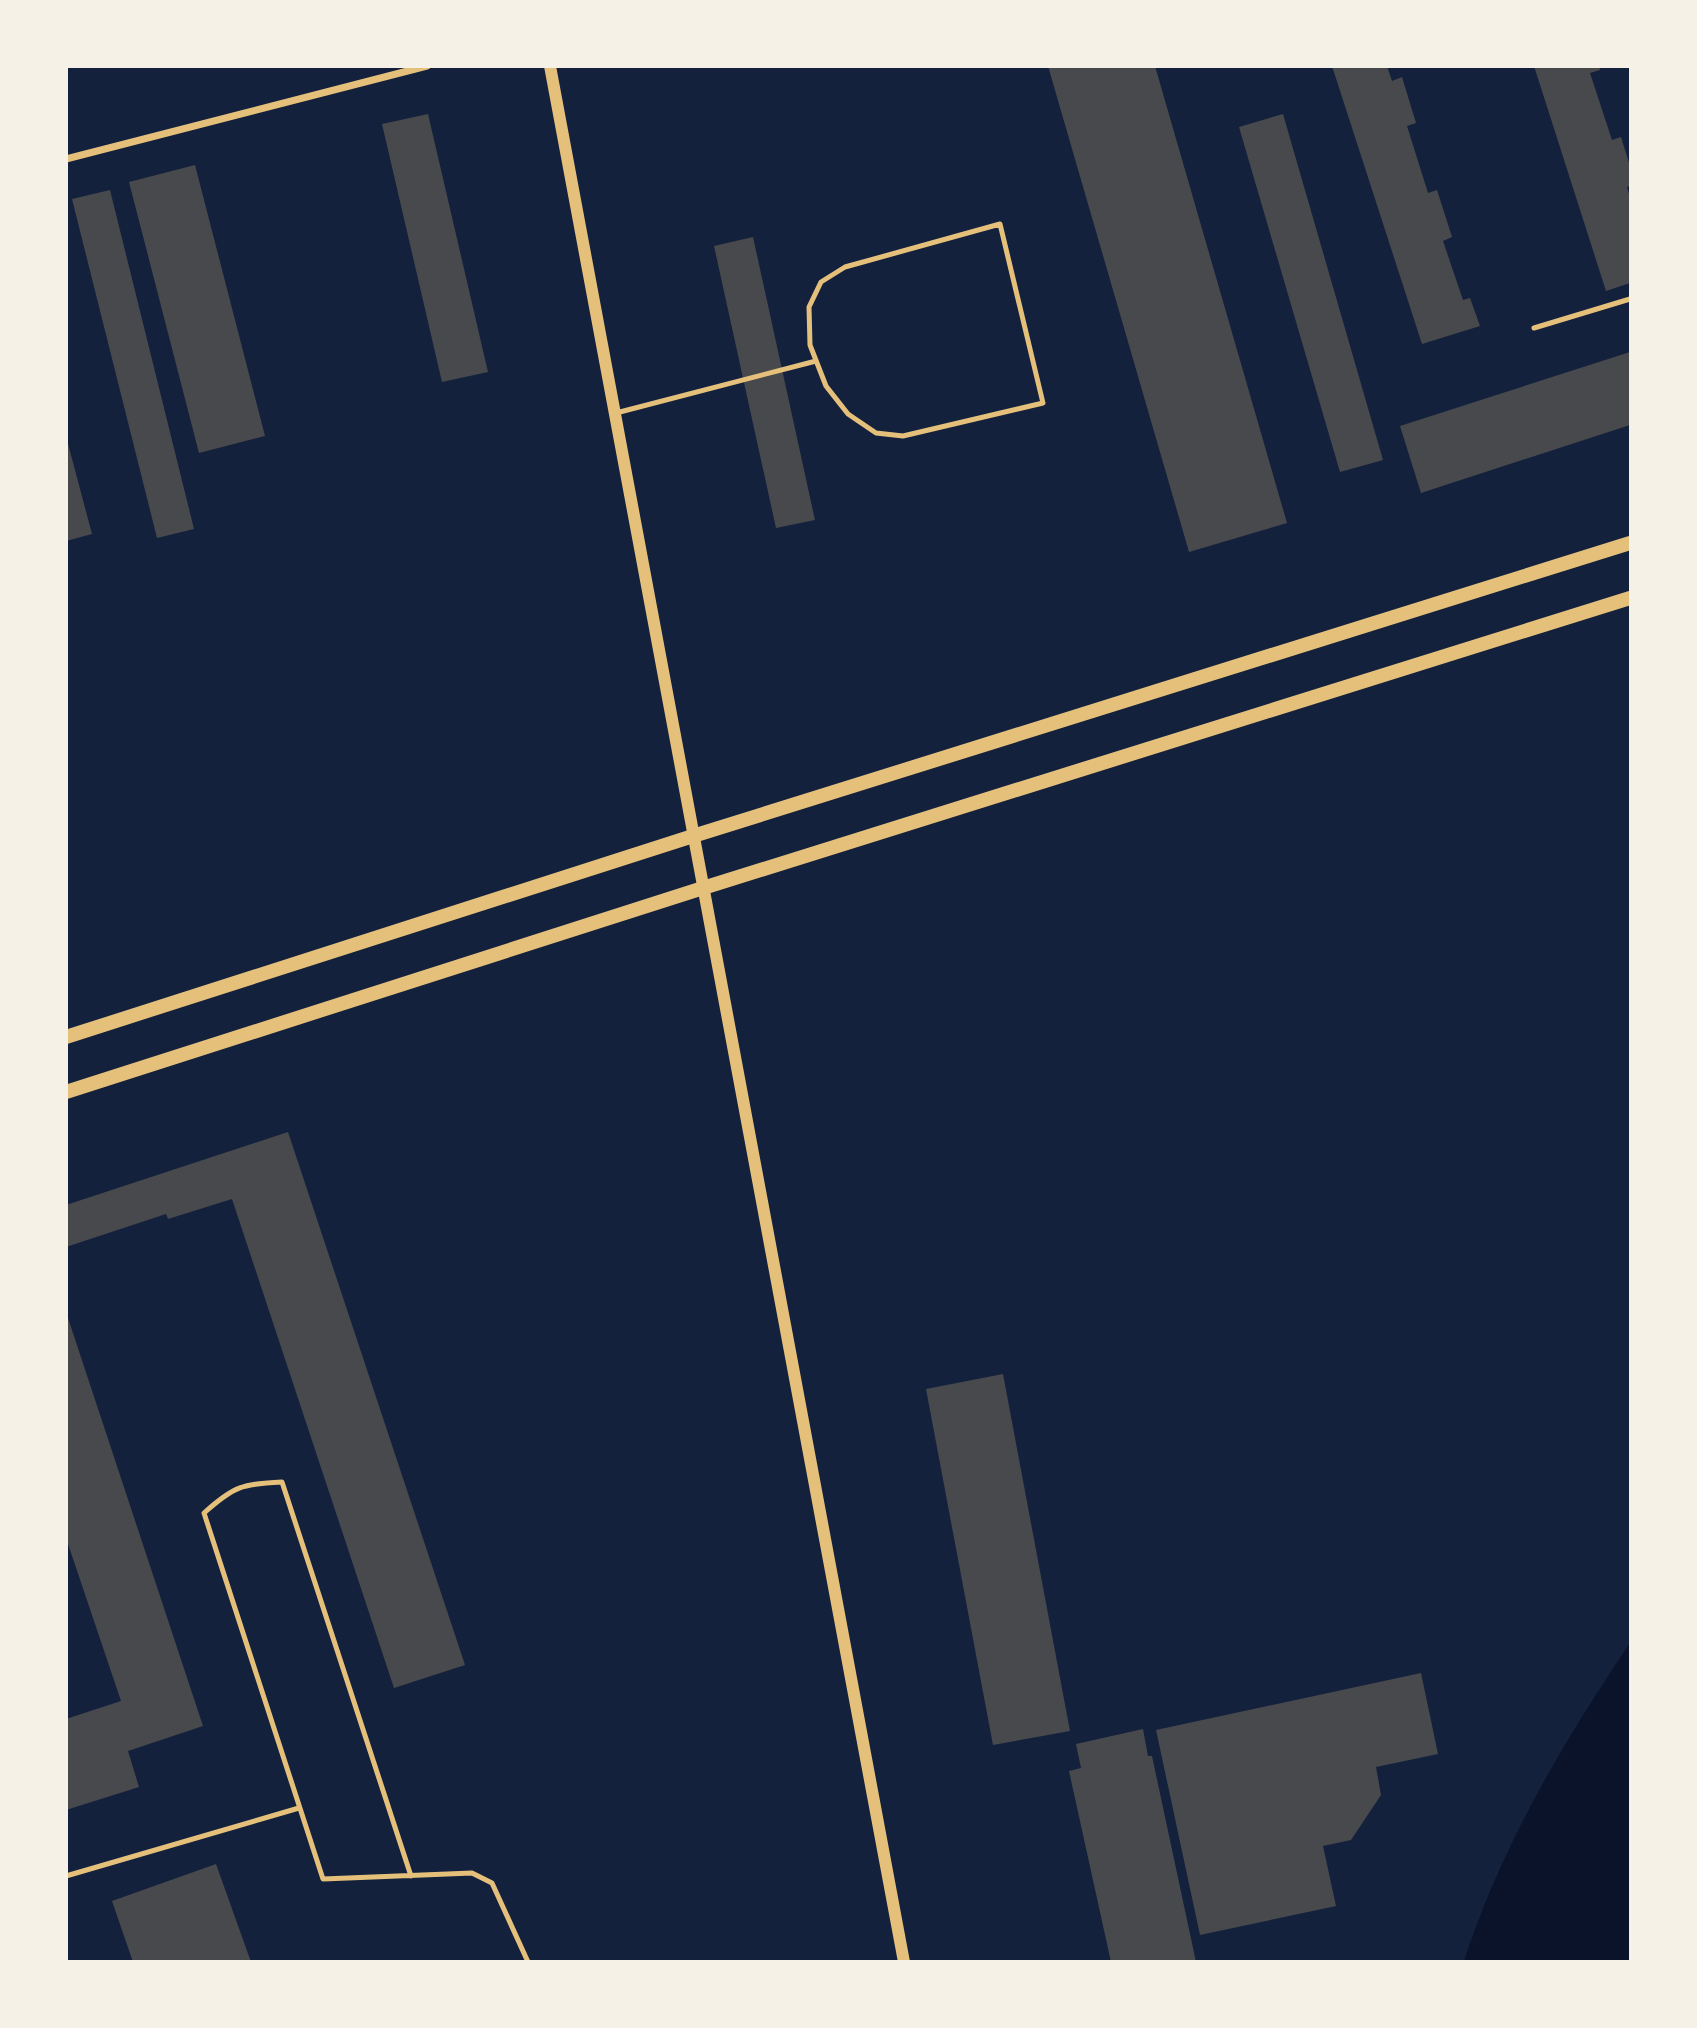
<svg xmlns="http://www.w3.org/2000/svg" width="1697" height="2028" font-family="Literata,serif">
	<style>
		.water { fill: #0b132b }
		.building { fill: #48494c }
		.lines { fill: none; stroke-linecap: round; stroke-linejoin: round }
		.service { stroke: #e5c07b; stroke-width: 5 }
		.minor { stroke: #e5c07b; stroke-width: 7 }
		.tertiary { stroke: #e5c07b; stroke-width: 12 }
		.secondary { stroke: #e5c07b; stroke-width: 14 }
	</style>
	<rect width="100%" height="100%" fill="#14213d"/>
	<path class="water" d="M1630,1643V1961H1464C1501,1847 1563,1742 1630,1643Z"/>
	<path class="building" d="M1048,66H1155L1287,523L1189,552Z
		M1332,66H1387L1392,81L1402,77L1416,123L1407,126L1428,193L1437,190L1452,237L1443,241L1463,300L1470,298L1480,326L1422,344Z
		M1534,66H1599L1600,70L1590,73L1612,140L1621,137L1630,166V186L1627,187L1630,197V283L1606,291Z
		M428,114L488,372L442,382L382,124Z
		M1283,114L1383,460L1340,472L1239,127Z
		M195,165L265,436L199,453L129,182Z
		M110,190L194,529L157,538L72,199Z
		M753,237L815,520L776,528L714,246Z
		M1630,352V425L1421,493L1400,426Z
		M67,440L92,534L66,541V441Z
		M288,1132L465,1665L394,1688L232,1199L168,1219L166,1214L66,1247V1205Z
		M67,1315L203,1726L128,1751L139,1787L66,1810V1719L121,1701L66,1538Z
		M1003,1374L1070,1731L993,1745L926,1389Z
		M1421,1673L1438,1754L1376,1767L1381,1795L1351,1840L1323,1846L1336,1906L1200,1935L1156,1730Z
		M1143,1729L1148,1756H1152L1196,1962H1111L1069,1771L1081,1768L1076,1744Z
		M216,1864L251,1962H133L112,1901Z"/>
	<g class="lines">
		<path class="service" d="M1000,224L1043,403L903,436L876,433L848,414L826,386L810,345L809,307L821,282L845,267Z
			M1534,328L1630,299
			M616,413L816,361
			M66,1876L299,1808
			M411,1876L282,1482C242,1484 234,1486 204,1513L323,1879L472,1873L492,1883L528,1962"/>
		<path class="minor" d="M66,159L427,66"/>
		<path class="tertiary" d="M550,66L904,1962"/>
		<path class="secondary" d="M66,1037L693,836L1630,543
			M66,1092L703,888L1630,598"/>
	</g>
	<rect width="1697" height="2028" fill="none" stroke="#f6f1e7" stroke-width="136"/>
</svg>
